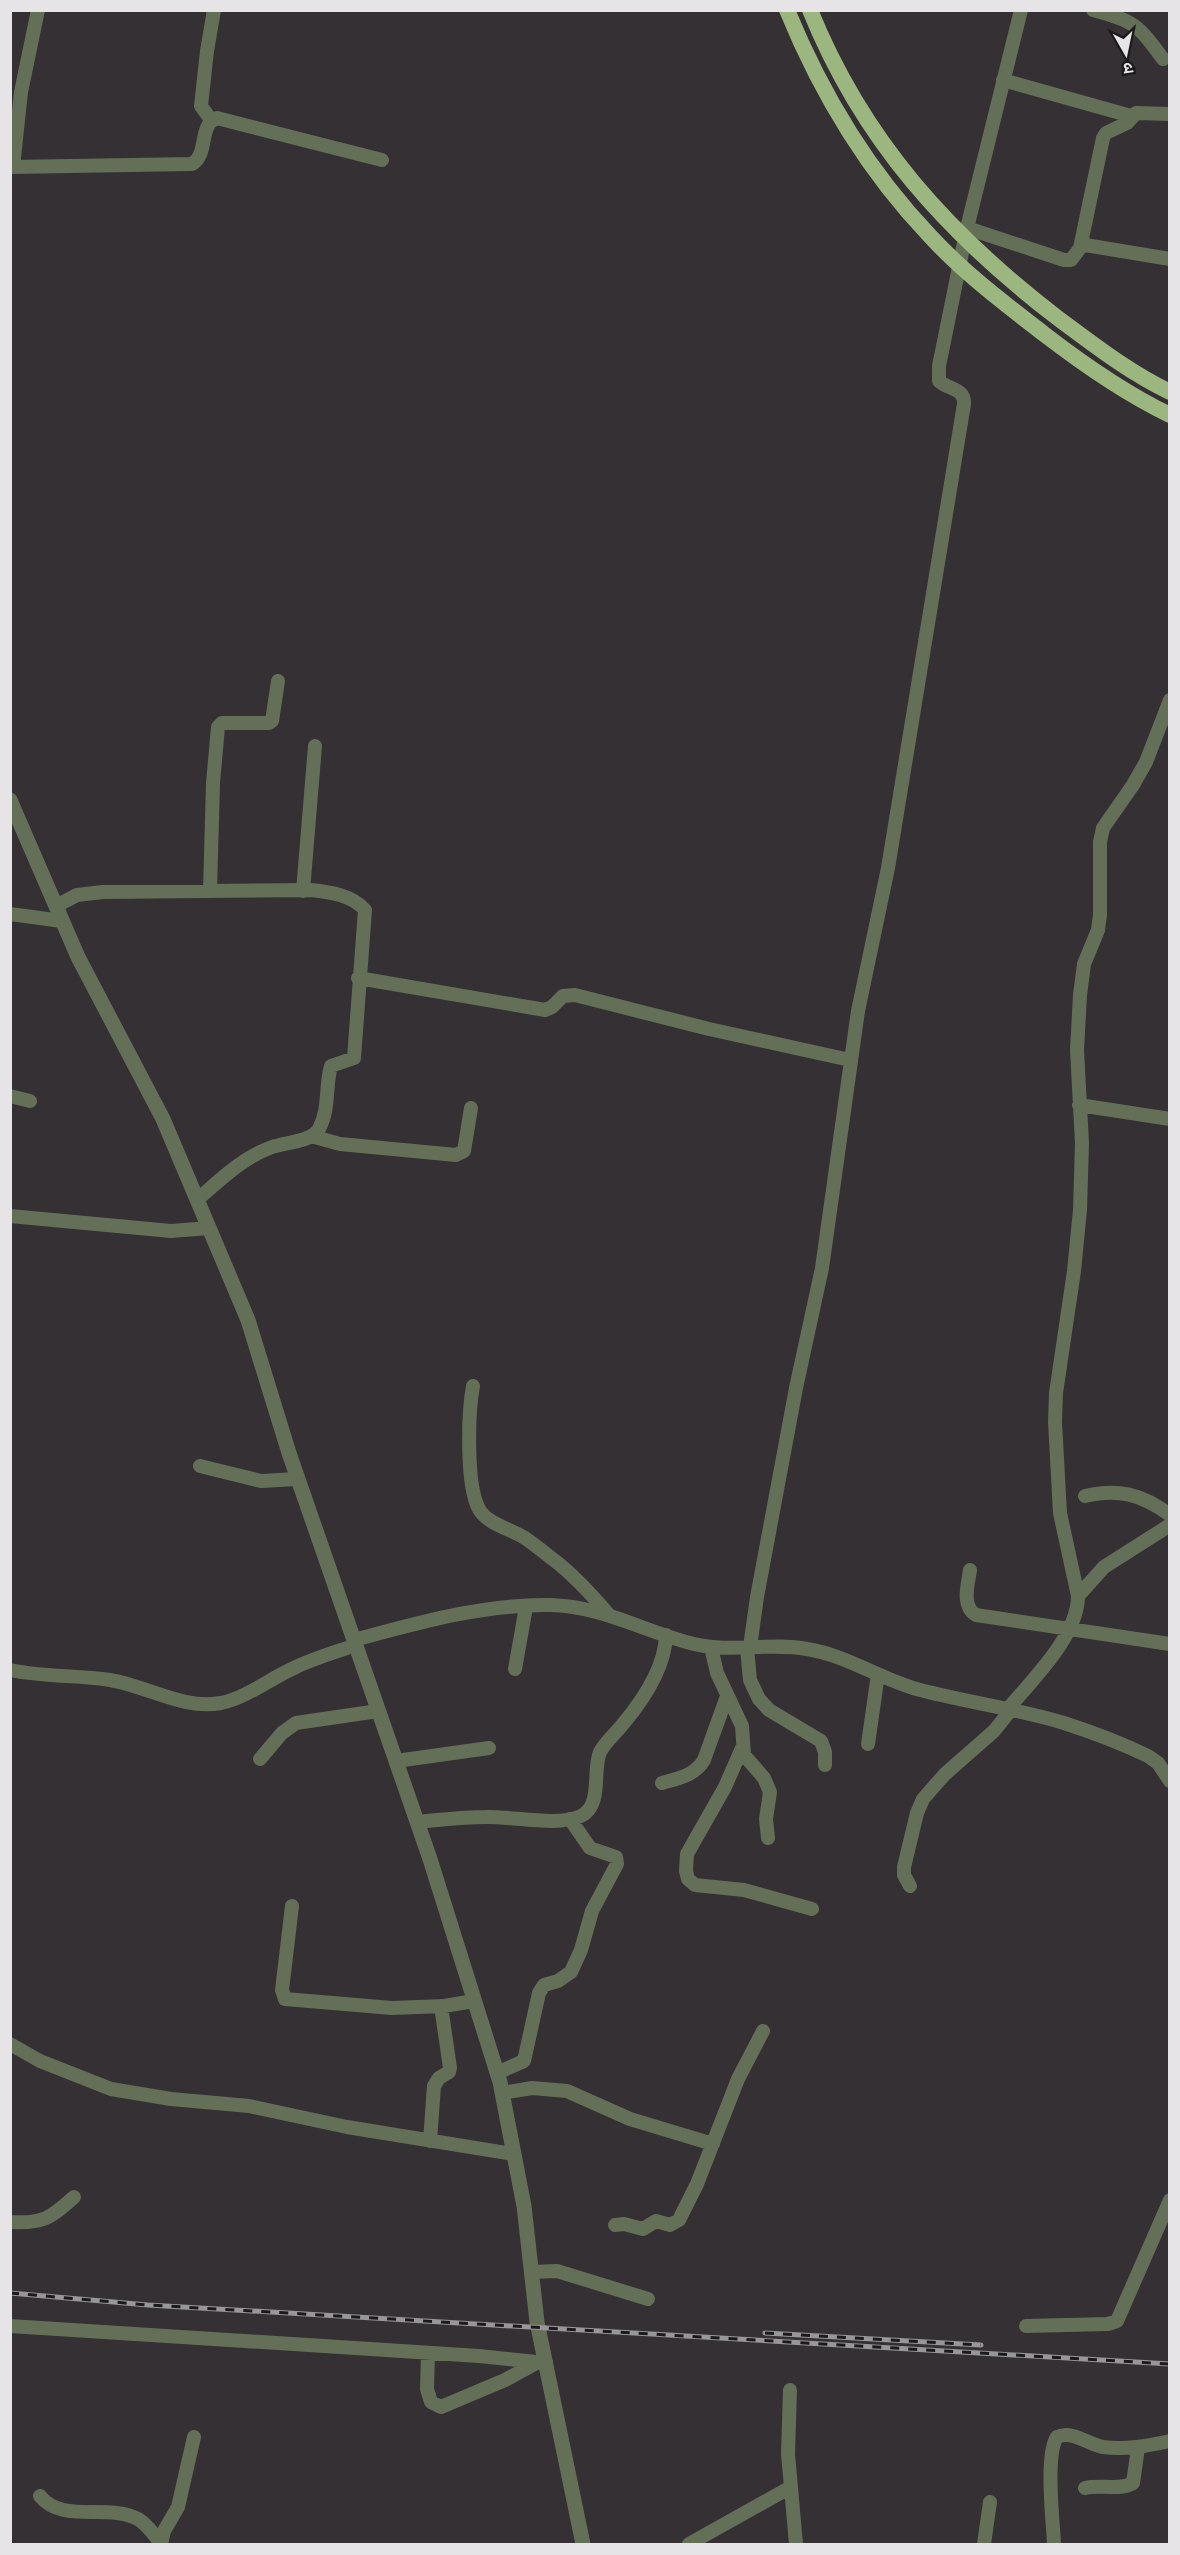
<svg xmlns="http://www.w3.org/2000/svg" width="1180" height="2555" font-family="'PT Serif','Noto Sans Devanagari',serif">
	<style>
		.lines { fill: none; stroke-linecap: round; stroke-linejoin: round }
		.minor { stroke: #636f57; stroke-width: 14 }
		.tertiary { stroke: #636f57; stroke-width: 15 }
		.trunk { stroke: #9cb680; stroke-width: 16 }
		.rail-casing { stroke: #999699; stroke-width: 5 }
		.rail { stroke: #1b191b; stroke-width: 3; stroke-dasharray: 9; stroke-linecap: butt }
	</style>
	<rect width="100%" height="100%" fill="#343034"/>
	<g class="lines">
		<path class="minor" d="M1093,10C1135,21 1138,25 1163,59
			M1003,80L1131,116
			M211,120L201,106L207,51L214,10
			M10,167L192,164C209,154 198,125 217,118L382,160
			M13,167L21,92L38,10
			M967,228L1064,260H1071L1080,248L1085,245L1170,259
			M1080,248L1103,138L1106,133L1127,123L1136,113L1170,114
			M210,891L213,783L218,727L222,723H269L272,721L278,681
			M303,891L315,746
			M56,906L77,895L103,892L311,890C330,892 352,895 365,910L354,1058L331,1066C325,1086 330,1108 319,1129C311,1142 286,1142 272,1147C242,1158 221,1179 197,1200
			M10,914L62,921
			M358,978L545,1010L552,1007L563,996L575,995L709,1029L850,1060
			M10,1096L30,1101
			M1079,1105L1170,1119
			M311,1136L340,1144L456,1155L464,1151L471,1108
			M10,1216L171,1231L209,1228
			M473,1386C468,1413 466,1486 479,1509C487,1524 511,1529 525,1538C535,1545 545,1553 554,1560C575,1576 592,1595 609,1615
			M200,1466L261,1481L297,1479
			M1085,1496C1117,1488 1142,1494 1170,1515
			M970,1570C968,1584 961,1606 976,1615L1170,1644
			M1078,1596L1104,1567L1170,1525
			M354,1640C418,1623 483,1604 550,1605C602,1606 645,1632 694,1644C731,1653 770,1642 807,1649C845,1655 877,1677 913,1688C963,1702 1015,1708 1064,1723C1092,1732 1121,1743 1148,1756L1158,1763L1170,1781
			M711,1647L717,1673L742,1726L744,1755L764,1778L770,1792L766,1819L768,1838
			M750,1647L757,1597L796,1388L822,1268L858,1011L888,868L964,404C965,388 949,390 939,381V366L967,228L1021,10
			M747,1648L750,1680L759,1699L769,1710L821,1741L825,1752V1765
			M515,1669L526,1607
			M10,1670C43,1677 77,1675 110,1680C147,1686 183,1710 221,1703C248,1697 271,1678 296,1667C315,1658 336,1652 356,1645
			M1007,1710C1032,1680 1078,1636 1078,1596L1060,1513L1055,1422L1056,1393L1074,1271L1080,1210L1082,1143L1077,1050L1080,995L1084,964L1098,930L1100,915V842L1103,828L1133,785L1146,762L1170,700
			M868,1744L878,1674
			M742,1748L725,1787L687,1854L686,1871L688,1879L695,1885L744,1890L812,1909
			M260,1759L282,1733L296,1723L378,1711
			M396,1761L489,1748
			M662,1783C679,1778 694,1776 704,1760L727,1696
			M417,1822C440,1820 463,1817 485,1817C513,1816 557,1827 581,1816C603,1805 592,1771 600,1752C605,1742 616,1733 623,1724C644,1699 665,1668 666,1635
			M910,1886L904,1875V1867L917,1813L923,1799L945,1774L994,1731L1010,1711
			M292,1906L282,1990L285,1999L392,2008L444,2006L474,2001
			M10,2044L40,2061L111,2089L171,2099L249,2106L347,2127L513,2154
			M497,2073L524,2061L539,1993L544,1985L558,1981L571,1972L581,1950L592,1911L617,1864L616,1857L590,1848L570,1819
			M502,2093L532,2088L567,2091L630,2119L713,2144
			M430,2141L434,2086L439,2078L449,2072L450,2068L441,2006
			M10,2222C43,2224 51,2218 74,2197
			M615,2225L624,2224L643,2229L656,2221L670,2225L679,2220L697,2184L738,2079L763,2031
			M531,2272L557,2271L648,2299
			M10,2326L479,2356L546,2363
			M1026,2326L1108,2324L1117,2321L1170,2200
			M428,2353L427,2389L431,2402L441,2407L505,2380L538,2362
			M790,2390L788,2454L796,2544
			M1085,2488C1101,2484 1120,2491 1133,2483L1138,2448
			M40,2496C62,2524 108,2503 138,2519C147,2524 154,2535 161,2543
			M161,2544L164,2531L178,2507L194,2437
			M689,2544L791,2487
			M984,2544L990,2502
			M1054,2544C1053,2521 1045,2455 1057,2437C1073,2430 1087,2444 1103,2447C1126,2450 1147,2446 1170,2441"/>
		<path class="tertiary" d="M10,800L78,957L163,1119L248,1320L289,1453L430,1859L500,2082L524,2206L537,2322L583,2544"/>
		<path class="trunk" d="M787,10C821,93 868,171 930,236C964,273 1004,303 1044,334C1083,364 1124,393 1170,415
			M810,10C863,141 948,234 1059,319C1094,345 1130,373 1170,392"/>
		<g class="rail-casing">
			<path id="rail" d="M10,2293L148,2305L1170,2364
				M765,2333L981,2345"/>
		</g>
		<use href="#rail" class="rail"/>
	</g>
	<rect width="1180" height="2555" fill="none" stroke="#e6e4e6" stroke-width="24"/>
	<g transform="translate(1126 54) rotate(171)" stroke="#1b191b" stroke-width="4.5" paint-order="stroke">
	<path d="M0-4.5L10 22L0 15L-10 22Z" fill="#e6e4e6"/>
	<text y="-9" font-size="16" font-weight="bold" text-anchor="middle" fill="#e6e4e6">उ</text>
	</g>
</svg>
